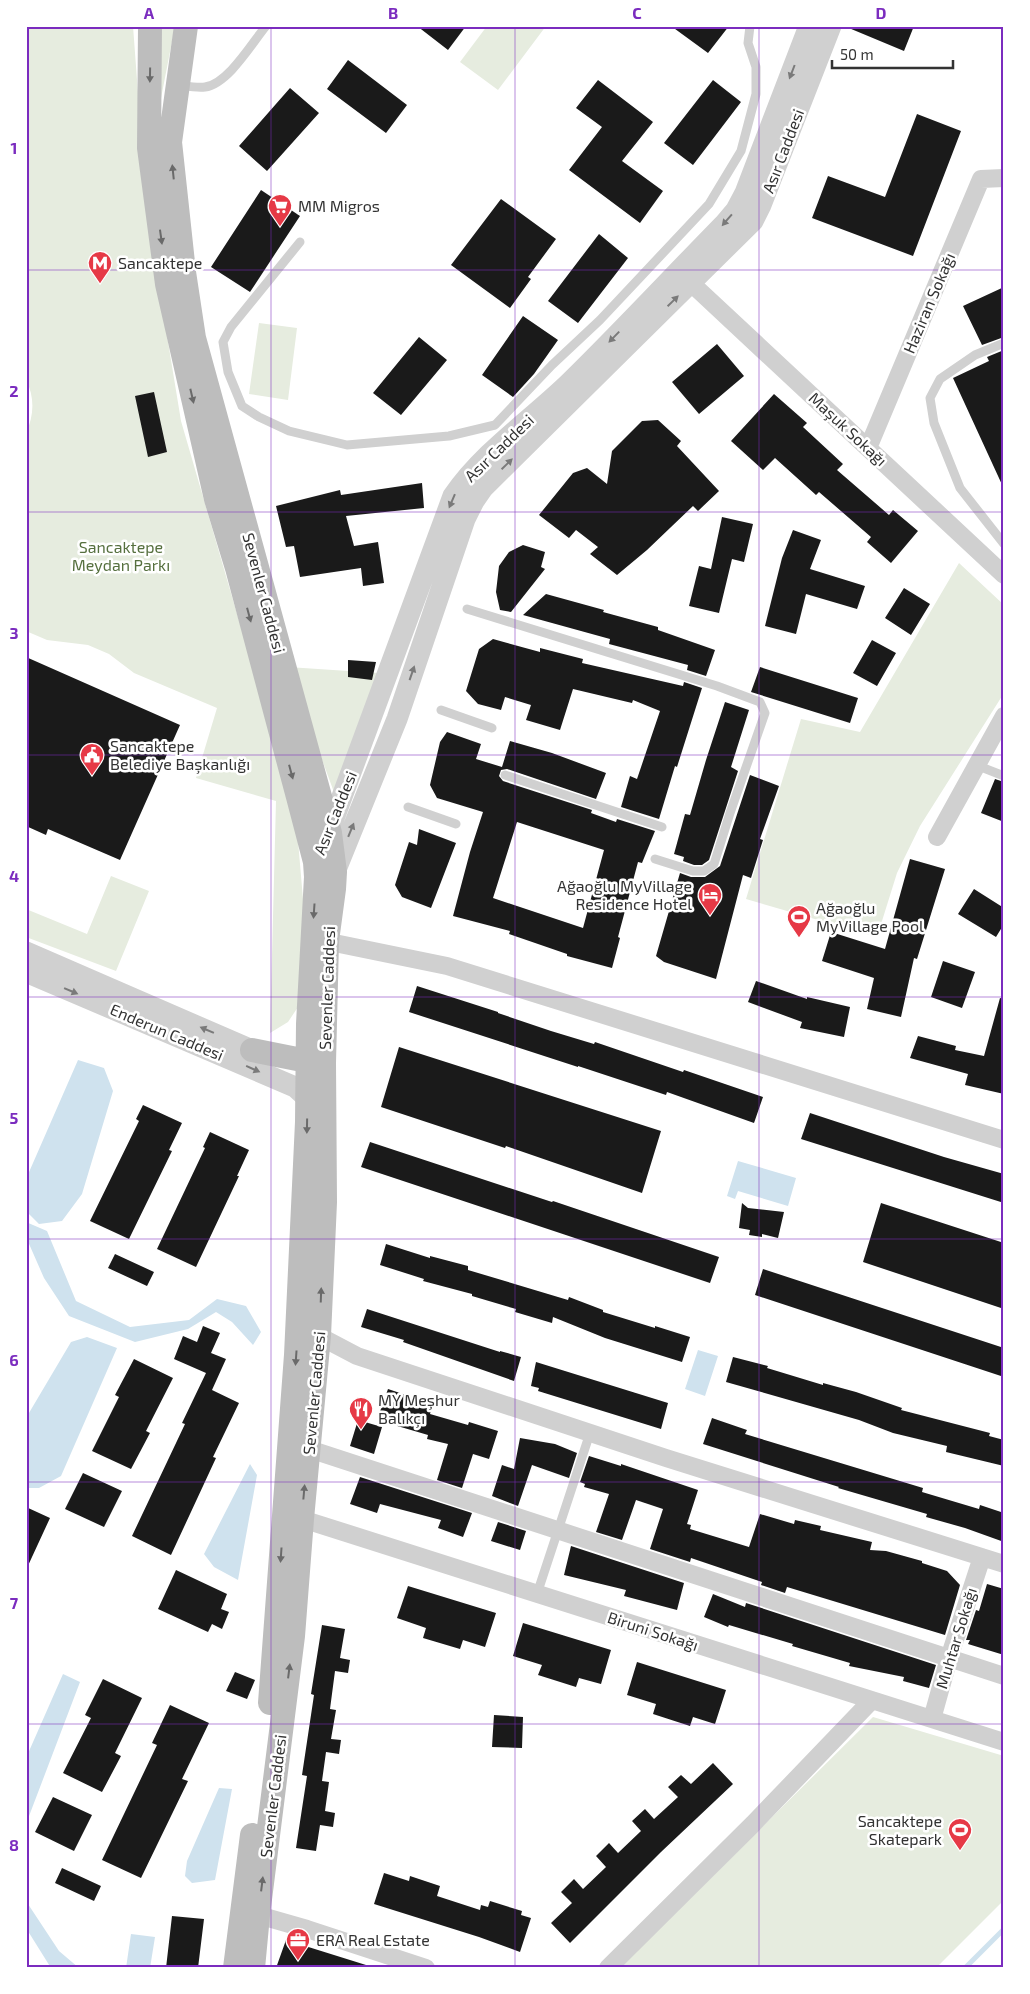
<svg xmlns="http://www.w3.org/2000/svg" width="1030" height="1994" font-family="'Exo 2',sans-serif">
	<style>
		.green { fill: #e6ecdf }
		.water { fill: #cfe2ee }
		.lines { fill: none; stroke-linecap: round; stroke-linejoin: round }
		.stream { stroke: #cfe2ee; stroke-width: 5 }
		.building { fill: #1a1a1a; fill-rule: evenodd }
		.service { stroke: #d0d0d0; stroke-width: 9 }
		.minor { stroke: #d0d0d0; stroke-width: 18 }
		.tertiary { stroke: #d0d0d0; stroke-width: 21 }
		.secondary { stroke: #bdbdbd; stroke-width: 24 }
		.oneway { fill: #7a7a7a }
		.oneway2 { fill: #6a6a6a }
		.grid { fill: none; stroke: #7b2cbf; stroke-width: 1; stroke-opacity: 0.55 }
		.labels { text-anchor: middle; stroke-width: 5; stroke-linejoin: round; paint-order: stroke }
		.street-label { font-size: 16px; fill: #333; stroke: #fff }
		.poi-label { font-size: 16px; fill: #333; stroke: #fff; text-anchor: start }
		.park-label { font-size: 16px; fill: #56703f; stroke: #fff }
		.neatline { fill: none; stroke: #7b2cbf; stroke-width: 2 }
		.grid-label { font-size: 16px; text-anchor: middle; font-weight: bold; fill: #7b2cbf }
	</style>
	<rect width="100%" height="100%" fill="#fff"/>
	<path class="green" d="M26,26H133L142,147L160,293L181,421L296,817L304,911V998L288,1022L270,1033L276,801L196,778L217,708L134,673L109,654L88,645L47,640L26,631V433C34,416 35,397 26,380Z
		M157,26H175L156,124Z
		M487,26H546L498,90L460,62Z
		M259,323L297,328L288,400L249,394Z
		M959,563L1004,605V693L920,826L897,873L877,937L746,899L801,719L860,732Z
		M288,667L378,673L335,795Z
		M111,876L149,891L116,971L26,937V909L87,934Z
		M873,1717L1004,1756V1900L936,1968H620Z"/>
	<path class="water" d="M78,1060L104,1068L113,1091L82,1194L62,1221L39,1224L28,1213L26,1206V1179Z
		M738,1161L796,1178L788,1206L738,1191L735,1199L727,1196Z
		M26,1222L47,1231L76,1301L130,1327L189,1320L217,1299L246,1306L261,1332L253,1345L232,1322L216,1312L188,1329L135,1342L69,1316L44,1278L26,1237Z
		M87,1337L117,1348L61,1476L39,1488H26V1418L71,1342Z
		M698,1350L718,1356L705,1396L685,1389Z
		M250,1464L257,1475L238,1580L214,1567L204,1554Z
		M63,1674L80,1682L26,1824V1758Z
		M219,1788L232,1789L215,1880L192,1883L185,1876L187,1861Z
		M26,1901L59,1951L79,1968H51L26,1928Z
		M131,1934L155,1937L150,1968H126Z"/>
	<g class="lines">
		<path class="stream" d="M965,1968L1004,1929"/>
	</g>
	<path class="building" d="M417,26H466L448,50Z
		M671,26H729L708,53Z
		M844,26H914L904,51Z
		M348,60L407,105L386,133L327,89Z
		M598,80L653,122L622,161L663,191L640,223L569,170L602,127L576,108Z
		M713,80L741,102L693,165L664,143Z
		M290,88L319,113L267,171L239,146Z
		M917,114L961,131L913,256L812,218L828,176L885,197Z
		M261,190L300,216L250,292L211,267Z
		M501,199L556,239L528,277L531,279L510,308L451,265Z
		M599,234L628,258L578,323L548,301Z
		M1004,287V337L982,345L963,306Z
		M523,316L558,340L534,374L513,397L482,375Z
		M419,337L447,360L401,415L373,393Z
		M717,344L744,376L699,414L672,382Z
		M1004,350V489L953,378L989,361L987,357Z
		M154,392L167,452L148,457L135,396Z
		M774,394L807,423L803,427L843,464L837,470L889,515L893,510L918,531L891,563L867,542L871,537L819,492L816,495L775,458L763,470L731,441Z
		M658,420L681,441L677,446L719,491L698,511L693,506L647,550L617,575L590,554L598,547L576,530L569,538L539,515L573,473L587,468L607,484L612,451L642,421Z
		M422,483L424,508L346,516L354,546L378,542L384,583L363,586L361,568L300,577L294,546L286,547L276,506L340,490L341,495Z
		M722,517L753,524L744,562L732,559L719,613L689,606L699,566L711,569Z
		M793,530L821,540L810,569L865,586L857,609L806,594L796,634L765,626L782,558Z
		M523,545L545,552L541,567L545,569L511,612L500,610L496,592L499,566L509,552Z
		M904,588L930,604L911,635L885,618Z
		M546,594L604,610L603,612L658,627V630L715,650L706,676L687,670L688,665L609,644L610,639L523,615Z
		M493,639L540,652V648L583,659L582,663L683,686L684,682L702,688L677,767L675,766L659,819L621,807L630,776L637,779L660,711L633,700L632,703L573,689L560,730L526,720L531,705L505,697L501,710L478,704L466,691L479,649Z
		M872,640L896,653L877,686L853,673Z
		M26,657L180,725L120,860L48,829L46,835L26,826Z
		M348,660L376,662L372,680L348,677Z
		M760,667L858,698L850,723L751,692Z
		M725,702L749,710L731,767L738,771L709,860L702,865H694L683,861L684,857L674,854L685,814L690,815L706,760Z
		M447,732L481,744L476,759L502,767L510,741L552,753L606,773L596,799L507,769L501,770L499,776L503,781L592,810L591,813L616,822L617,819L655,831L642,863L638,862L618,937L620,938L612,968L567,956V954L509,934L510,931L453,916L470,852L483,812L437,798L430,785L440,742ZM517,822L604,850L583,928L493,898Z
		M750,775L779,786L760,839L763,840L751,878L743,875L716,979L664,962L656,956L680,873L691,877H705L720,866Z
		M995,779L1004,782V822L981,813Z
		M419,829L456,843L431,908L402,897L395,885L409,842L417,845Z
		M910,859L945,869L917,959L914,958L901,1017L867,1009L874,978L822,961L831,932L885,949Z
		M974,889L1004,908V924L996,937L958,914Z
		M943,961L975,972L962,1008L931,997Z
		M756,981L807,999V997L850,1007L844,1037L800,1028L802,1022L748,1002Z
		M417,986L498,1012V1013L551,1031L594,1044L595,1042L683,1072L684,1070L763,1097L754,1123L667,1092L666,1095L578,1066V1067L409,1012Z
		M1000,998L1004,999V1094L965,1085L968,1074L910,1058L918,1036L956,1046L955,1050L984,1056Z
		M399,1047L661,1131L642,1193L506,1146L505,1148L381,1107Z
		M143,1105L182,1123L169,1150L172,1151L129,1239L90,1221L139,1121L136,1119Z
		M810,1113L944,1157L1004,1174V1203L801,1139Z
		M210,1132L249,1150L237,1176H239L196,1267L157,1249L205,1148L203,1147Z
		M370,1142L552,1202L553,1201L719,1257L710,1283L361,1167Z
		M742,1203L748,1208L784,1212L778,1238L762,1234V1237L749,1235L750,1230L739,1228Z
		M881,1203L1004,1243V1309L863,1262Z
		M386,1244L430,1258V1256L468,1266V1270L568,1300L569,1297L603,1310V1312L655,1328V1326L690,1337L682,1362L605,1338L553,1317L552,1323L515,1312L516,1309L472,1296V1294L423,1281L424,1279L380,1265Z
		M115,1254L154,1272L147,1286L108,1268Z
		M763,1269L1004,1348V1377L755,1295Z
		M367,1309L500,1352V1351L521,1357L514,1381L403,1342L404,1340L361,1327Z
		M203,1326L220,1333L211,1353L226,1359L212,1390L239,1403L213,1457L216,1458L171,1555L132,1536L185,1424L182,1423L206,1373L174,1359L183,1336L197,1342Z
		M733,1357L768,1366L767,1368L823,1385V1383L856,1392L902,1408L901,1410L990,1433L989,1436L1004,1440V1466L946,1452L947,1446L893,1433L859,1420L726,1382Z
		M134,1359L173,1378L146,1431L150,1433L131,1469L92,1451L119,1397L115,1395Z
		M536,1362L668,1403L661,1429L538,1391L539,1388L531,1386Z
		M388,1389L433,1404L430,1414L468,1425L469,1422L498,1431L489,1459L473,1454L462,1488L437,1480L448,1444L427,1439L428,1435L377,1420Z
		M712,1418L747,1430L745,1434L923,1488L922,1492L979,1509L980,1505L1004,1513V1542L965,1528L926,1517L927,1514L838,1488L839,1487L703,1444Z
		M358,1420L382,1427L374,1454L350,1446Z
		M520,1438L555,1444L577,1453L569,1478L532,1465L518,1506L492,1496L502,1465L514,1469Z
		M589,1456L621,1466V1464L698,1490L687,1524L691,1525L690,1529L749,1547L760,1514L794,1524L795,1520L821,1526L820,1530L872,1542L870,1550L886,1551L922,1561V1563L947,1571L960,1585L945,1635L787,1587L785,1593L761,1585L762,1582L691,1558L690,1562L650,1549L663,1509L636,1500L622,1540L596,1532L609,1494L584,1487L585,1484L580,1482Z
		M83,1473L122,1491L104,1527L65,1509Z
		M360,1477L472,1513L463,1537L438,1528L441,1520L380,1504L377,1513L350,1504Z
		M26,1507L50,1518L26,1570Z
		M498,1522L526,1531L520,1550L491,1541Z
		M571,1546L684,1583L677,1610L624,1596L626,1590L564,1575Z
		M176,1570L227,1594L221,1609L229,1612L222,1629L212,1624L208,1632L158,1609Z
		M987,1584L1004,1589V1655L968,1644L970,1640H966L976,1610L979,1611Z
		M408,1586L496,1613L485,1647L463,1640L460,1649L423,1638L426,1628L397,1618Z
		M713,1594L745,1607L746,1603L936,1665L929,1688L903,1681L904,1677L849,1666L850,1663L792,1646L793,1644L729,1625L728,1627L704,1617Z
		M523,1623L611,1650L601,1684L579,1678L576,1687L538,1675L542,1665L513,1656Z
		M322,1625L345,1629L340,1658L350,1660L348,1673L335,1671L330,1709L336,1710L331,1739L341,1740L339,1754L326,1752L322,1781L329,1782L325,1811L335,1813L333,1827L320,1825L316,1851L296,1848L307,1776L302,1775L314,1695L311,1694Z
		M637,1662L726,1690L715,1724L693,1717L690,1726L653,1714L656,1704L627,1695Z
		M235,1672L255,1680L247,1699L226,1691Z
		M103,1679L142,1698L115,1753L121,1756L102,1792L63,1773L91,1718L85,1715Z
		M170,1705L209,1723L182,1779L188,1781L141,1878L102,1860L157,1745L152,1743Z
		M494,1715L523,1717L522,1748L492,1747Z
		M713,1763L733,1784L661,1852L570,1943L551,1923L572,1903L561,1892L574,1879L583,1889L606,1867L596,1856L609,1843L618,1853L641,1831L632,1821L645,1809L654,1819L678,1797L668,1787L681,1775L691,1784Z
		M53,1797L92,1815L74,1851L35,1832Z
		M62,1868L101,1886L94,1901L55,1883Z
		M384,1873L409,1881L410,1876L440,1886L437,1896L480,1910L481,1905L488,1907L490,1901L522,1911L521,1915L531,1918L520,1952L479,1937L374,1904Z
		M172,1916L204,1919L198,1968H166Z
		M286,1940L366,1965V1968H276Z"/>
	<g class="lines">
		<path class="service" d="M178,85C186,86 197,88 205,87C228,84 252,43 266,26
			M300,242L231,327L223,342L228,372L242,406L259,417L289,431L347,445L449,436L495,425L552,365L600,320L709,204L741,151L756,94V67L748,43L750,26
			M1004,343L975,355L940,379L930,398L934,423L960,488L1004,544
			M467,609L717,686L760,702L765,713L730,813L714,864L704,871H693L655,859
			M441,710L492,728
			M976,765L1004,776
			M505,775L662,827
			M408,807L456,824
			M537,1594L590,1433"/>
		<path class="minor" d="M691,283L1004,575
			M868,448L981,179L1004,178
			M937,837L1004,716
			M315,939L447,966L1004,1140
			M319,1336L357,1356L666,1458L1004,1564
			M309,1449L1004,1676
			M302,1519L1004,1742
			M932,1719L949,1658L982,1557
			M258,1915L307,1929L426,1968
			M608,1968L753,1824L872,1700"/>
		<path class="tertiary" d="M326,840L453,496C484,451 531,420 570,382C623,330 673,276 725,223L736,210L745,193L809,26
			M331,870L335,872L397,719L465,519L474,501L483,488L753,221L761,205L831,26
			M26,952L252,1050
			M26,972L295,1087L306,1097"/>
		<path class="secondary" d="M150,26L149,148L167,284L216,499L237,568L298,797L315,862L316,877L308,1024L307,1122L296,1355L270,1703
			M186,26L170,142L184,272L194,338L330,833L335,872L334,889L327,941L324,1063L325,1202L319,1336L302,1519L293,1636L258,1915L253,1968
			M252,1050L307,1061L323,1063
			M235,1968L252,1835"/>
	</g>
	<defs><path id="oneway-solid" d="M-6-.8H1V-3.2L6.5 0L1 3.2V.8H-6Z" transform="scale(1.25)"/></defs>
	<g class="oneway">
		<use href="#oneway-solid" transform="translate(792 72) rotate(111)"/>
		<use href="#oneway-solid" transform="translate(727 220) rotate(131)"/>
		<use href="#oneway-solid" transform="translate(673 301) rotate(-44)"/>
		<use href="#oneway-solid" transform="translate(614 337) rotate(134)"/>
		<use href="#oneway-solid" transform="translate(507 464) rotate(-44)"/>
		<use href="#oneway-solid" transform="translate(452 501) rotate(113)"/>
		<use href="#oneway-solid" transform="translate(412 673) rotate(-71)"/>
		<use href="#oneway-solid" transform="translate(351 830) rotate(-68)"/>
		<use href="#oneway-solid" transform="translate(71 991) rotate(23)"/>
		<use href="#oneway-solid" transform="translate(207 1030) rotate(-157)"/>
		<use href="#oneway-solid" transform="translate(253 1069) rotate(24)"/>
	</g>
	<g class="oneway2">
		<use href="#oneway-solid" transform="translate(150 75) rotate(91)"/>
		<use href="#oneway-solid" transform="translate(173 172) rotate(-96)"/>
		<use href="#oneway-solid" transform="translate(161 237) rotate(82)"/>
		<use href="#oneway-solid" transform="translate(192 396) rotate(77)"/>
		<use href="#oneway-solid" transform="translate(249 615) rotate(75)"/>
		<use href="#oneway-solid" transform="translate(291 772) rotate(75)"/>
		<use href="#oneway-solid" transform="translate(314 911) rotate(94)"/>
		<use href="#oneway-solid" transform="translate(307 1126) rotate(91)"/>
		<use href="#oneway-solid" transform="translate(321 1295) rotate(-88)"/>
		<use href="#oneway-solid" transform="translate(296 1358) rotate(94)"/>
		<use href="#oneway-solid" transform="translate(304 1492) rotate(-85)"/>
		<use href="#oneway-solid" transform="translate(281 1555) rotate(94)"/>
		<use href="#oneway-solid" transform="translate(289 1671) rotate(-83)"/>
		<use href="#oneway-solid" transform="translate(262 1884) rotate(-83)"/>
	</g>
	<path class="grid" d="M271,26V1968M515,26V1968M759,26V1968M26,270H1004M26,512H1004M26,755H1004M26,997H1004M26,1239H1004M26,1482H1004M26,1724H1004"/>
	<defs>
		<g id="supermarket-pin" transform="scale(1.25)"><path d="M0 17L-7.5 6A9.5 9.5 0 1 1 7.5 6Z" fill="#e63946" stroke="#fff"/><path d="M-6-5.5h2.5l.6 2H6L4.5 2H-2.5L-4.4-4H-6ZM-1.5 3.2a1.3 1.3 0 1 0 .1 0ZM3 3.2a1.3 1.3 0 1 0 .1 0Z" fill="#fff"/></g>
		<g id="metro-pin" transform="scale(1.25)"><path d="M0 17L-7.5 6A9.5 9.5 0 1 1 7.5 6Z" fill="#e63946" stroke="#fff"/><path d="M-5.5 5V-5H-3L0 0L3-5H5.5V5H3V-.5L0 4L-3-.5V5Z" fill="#fff"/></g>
		<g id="civic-pin" transform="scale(1.25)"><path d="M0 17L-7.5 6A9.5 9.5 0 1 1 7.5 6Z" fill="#e63946" stroke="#fff"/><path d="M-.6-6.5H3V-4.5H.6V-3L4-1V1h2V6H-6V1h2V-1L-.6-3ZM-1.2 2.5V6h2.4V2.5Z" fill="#fff"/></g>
		<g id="hotel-pin" transform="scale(1.25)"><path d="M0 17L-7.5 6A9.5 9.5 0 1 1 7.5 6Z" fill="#e63946" stroke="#fff"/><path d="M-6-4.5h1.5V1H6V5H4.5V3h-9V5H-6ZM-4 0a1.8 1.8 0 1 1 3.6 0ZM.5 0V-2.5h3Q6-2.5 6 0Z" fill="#fff"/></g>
		<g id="stadium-pin" transform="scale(1.25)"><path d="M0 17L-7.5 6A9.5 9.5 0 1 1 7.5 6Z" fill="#e63946" stroke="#fff"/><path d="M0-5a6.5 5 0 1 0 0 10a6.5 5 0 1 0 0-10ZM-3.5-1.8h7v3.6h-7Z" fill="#fff"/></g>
		<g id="restaurant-pin" transform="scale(1.25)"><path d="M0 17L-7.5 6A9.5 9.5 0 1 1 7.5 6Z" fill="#e63946" stroke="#fff"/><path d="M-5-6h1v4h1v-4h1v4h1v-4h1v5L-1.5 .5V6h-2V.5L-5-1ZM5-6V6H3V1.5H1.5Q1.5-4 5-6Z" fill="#fff"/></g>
		<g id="office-pin" transform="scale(1.25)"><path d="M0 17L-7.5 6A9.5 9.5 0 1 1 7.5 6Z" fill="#e63946" stroke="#fff"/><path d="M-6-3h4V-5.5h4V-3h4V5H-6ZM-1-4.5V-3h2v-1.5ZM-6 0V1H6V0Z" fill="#fff"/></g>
	</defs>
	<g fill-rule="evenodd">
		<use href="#supermarket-pin" x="280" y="206"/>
		<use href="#metro-pin" x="100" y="263"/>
		<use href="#civic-pin" x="92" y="755"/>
		<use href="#hotel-pin" x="710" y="895"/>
		<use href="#stadium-pin" x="799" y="917"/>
		<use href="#restaurant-pin" x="361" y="1409"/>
		<use href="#stadium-pin" x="960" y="1830"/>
		<use href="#office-pin" x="298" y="1940"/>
	</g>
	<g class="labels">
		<g class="street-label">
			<text transform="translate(783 151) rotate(-69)" y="6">Asır Caddesi</text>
			<text transform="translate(929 303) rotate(-67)" y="6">Haziran Sokağı</text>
			<text transform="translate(848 429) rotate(43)" y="6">Maşuk Sokağı</text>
			<text transform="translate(499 448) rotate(-44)" y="6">Asır Caddesi</text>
			<text transform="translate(264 593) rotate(75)" y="6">Sevenler Caddesi</text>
			<text transform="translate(335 813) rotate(-68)" y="6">Asır Caddesi</text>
			<text transform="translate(327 988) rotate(-88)" y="6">Sevenler Caddesi</text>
			<text transform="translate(167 1032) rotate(23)" y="6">Enderun Caddesi</text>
			<text transform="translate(314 1393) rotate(-85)" y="6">Sevenler Caddesi</text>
			<text transform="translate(653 1631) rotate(18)" y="6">Biruni Sokağı</text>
			<text transform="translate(956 1638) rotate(-73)" y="6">Muhtar Sokağı</text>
			<text transform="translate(273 1796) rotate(-83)" y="6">Sevenler Caddesi</text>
		</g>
		<g class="poi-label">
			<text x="298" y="212">MM Migros</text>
			<text x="118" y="269">Sancaktepe</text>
			<text x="110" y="752">Sancaktepe<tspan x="110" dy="18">Belediye Başkanlığı</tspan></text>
			<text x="692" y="892" text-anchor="end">Ağaoğlu MyVillage<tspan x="692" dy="18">Residence Hotel</tspan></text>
			<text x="816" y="914">Ağaoğlu<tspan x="816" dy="18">MyVillage Pool</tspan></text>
			<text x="378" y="1406">MY Meşhur<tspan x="378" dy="18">Balıkçı</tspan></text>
			<text x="942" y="1827" text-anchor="end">Sancaktepe<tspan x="942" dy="18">Skatepark</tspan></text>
			<text x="316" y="1946">ERA Real Estate</text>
		</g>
		<g class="park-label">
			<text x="121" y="553">Sancaktepe<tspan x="121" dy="18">Meydan Parkı</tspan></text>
		</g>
	</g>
	<rect width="1030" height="1994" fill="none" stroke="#ffffff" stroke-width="55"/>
	<path d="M832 60v8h121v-8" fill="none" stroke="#333333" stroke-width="2.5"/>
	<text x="840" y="60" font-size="15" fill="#333333" stroke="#ffffff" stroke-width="4" paint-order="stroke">50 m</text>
	<rect x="28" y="28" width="974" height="1938" class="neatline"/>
	<g class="grid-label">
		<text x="149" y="19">A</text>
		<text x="393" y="19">B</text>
		<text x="637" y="19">C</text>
		<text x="881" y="19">D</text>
		<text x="14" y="154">1</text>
		<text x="14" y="397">2</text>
		<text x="14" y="639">3</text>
		<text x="14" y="882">4</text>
		<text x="14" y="1124">5</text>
		<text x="14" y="1366">6</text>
		<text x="14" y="1609">7</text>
		<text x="14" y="1851">8</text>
	</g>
</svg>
